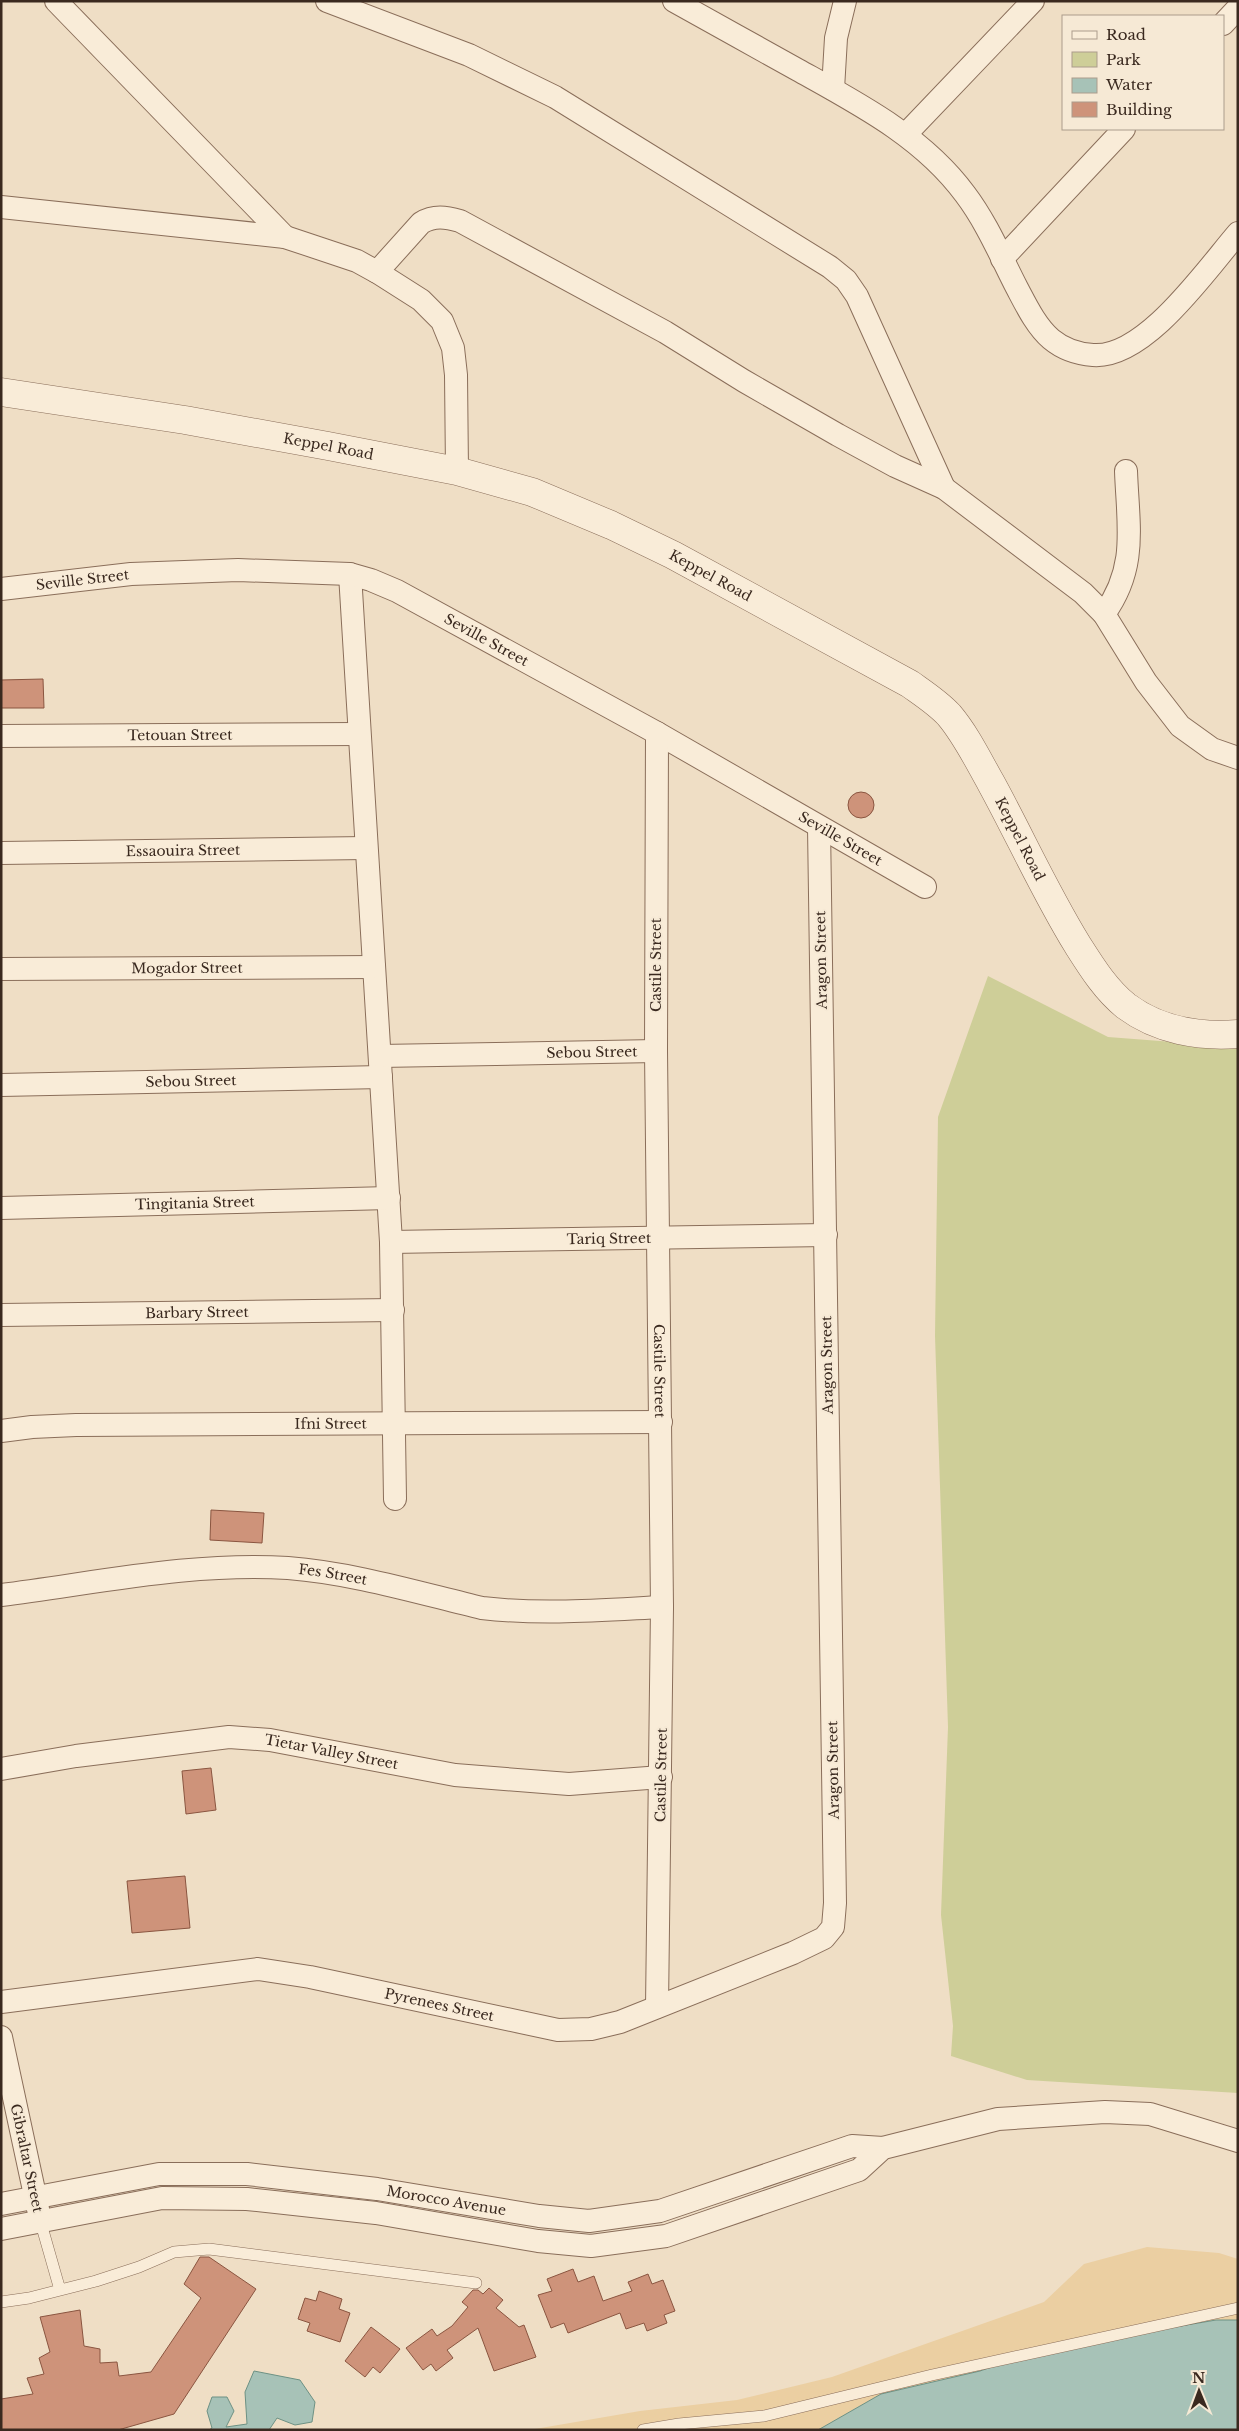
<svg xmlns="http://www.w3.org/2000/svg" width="1239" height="2431" font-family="'Libre Baskerville',serif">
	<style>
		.green { fill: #cece98 }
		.sand { fill: #ebcfa2 }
		.water { fill: #a7c2b7; stroke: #6d9184 }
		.building { fill: #ce937a; stroke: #8a5540 }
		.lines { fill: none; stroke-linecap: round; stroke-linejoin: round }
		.service-casing { stroke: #8a6e5a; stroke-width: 12 }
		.minor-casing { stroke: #8a6e5a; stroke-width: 24 }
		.tertiary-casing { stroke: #8a6e5a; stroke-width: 29 }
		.service { stroke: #f9ecd8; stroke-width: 11 }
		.minor { stroke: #f9ecd8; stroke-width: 22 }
		.tertiary { stroke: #f9ecd8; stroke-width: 28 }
		.labels { text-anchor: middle; stroke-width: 4; stroke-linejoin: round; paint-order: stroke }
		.street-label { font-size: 14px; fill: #3a291f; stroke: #f6e9d5 }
	</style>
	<rect width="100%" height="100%" fill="#efdec5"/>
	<path class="green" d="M988,976L1108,1037L1238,1047V2093L1027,2080L951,2056L953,2026L941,1915L948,1727L935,1336L938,1117Z"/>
	<path class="sand" d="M1147,2247L1219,2253L1238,2259V2320H1216L1161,2328L1040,2350L980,2371L881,2394L818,2430H529L640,2411L737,2400L832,2377L1044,2302L1084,2264Z"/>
	<path class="water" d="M1216,2320H1238V2430H818L881,2394L980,2371L1040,2350Z
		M254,2371L300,2380L315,2402L312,2422L295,2425L277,2418L269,2430H209L212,2428L207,2411L212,2397H227L234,2411L226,2427L247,2424L245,2392Z"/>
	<path class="building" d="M43,679L44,708H1V680Z
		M848 805a13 13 0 1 1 26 0a13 13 0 1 1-26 0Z
		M211,1510L264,1513L262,1543L210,1540Z
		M211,1768L216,1810L186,1814L182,1771Z
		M185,1876L190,1928L132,1933L127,1881Z
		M200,2257H209L256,2289L174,2414L118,2430H1V2399L33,2394L27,2378L44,2374L39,2358L50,2352L40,2317L80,2310L84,2346L100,2349V2363L117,2362L119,2376L151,2372L201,2298L184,2284Z
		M573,2269L578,2282L594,2276L603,2301L632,2291L628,2282L648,2274L652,2284L663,2280L675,2311L664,2315L667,2323L647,2331L644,2323L626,2329L620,2313L568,2333L564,2323L551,2328L538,2295L552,2291L547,2279Z
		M489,2288L503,2300L496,2308L519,2327L524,2325L536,2357L494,2371L478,2328L447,2350L453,2358L436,2371L431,2364L423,2370L406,2348L432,2329L437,2336L452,2326L468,2307L462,2302L473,2290H478L483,2294Z
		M319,2291L342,2299L339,2309L350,2313L340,2342L307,2331L310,2323L298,2319L305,2298L316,2301Z
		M371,2327L400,2349L380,2373L373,2367L365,2377L345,2361Z"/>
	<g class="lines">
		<g class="service-casing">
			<path id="service" d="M40,2220L60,2290
				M1,2302L29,2298L96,2281L139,2267L174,2252L209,2249L476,2283
				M643,2430L679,2424L764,2416L932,2375L1238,2308"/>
		</g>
		<g class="minor-casing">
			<g id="minor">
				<path d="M56,1L285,237"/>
				<path d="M327,1L469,55L555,97L830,267L846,280L857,296L944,488"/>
				<path d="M674,1C715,24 757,47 798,70C859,104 923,137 965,194C987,223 1001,257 1017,288C1026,305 1036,326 1051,339C1063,349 1078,354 1093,355C1145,359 1206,270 1238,233"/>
				<path d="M1223,24L1238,8"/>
				<path d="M833,89L836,38L845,1"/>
				<path d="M906,134L1033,1"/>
				<path d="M1,207L285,237L357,261L377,272L421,300L442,321L453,348L456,375L457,471"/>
				<path d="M1002,259L1124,129"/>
				<path d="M377,272L421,223C434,215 446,217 460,221L665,332L744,381L838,435L895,466L944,488L1083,593L1104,614L1146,682L1180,726L1212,749L1238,758"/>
				<path d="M350,574L391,1242L395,1499"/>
				<path id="s1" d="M1,589L131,574L238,570L350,574L371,580L397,591L657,733L925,887"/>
				<path d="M1104,614C1138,567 1128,526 1126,471"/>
				<path id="s2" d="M657,733L656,1051L662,1607L657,2007"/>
				<path id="s3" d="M1,736L359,734"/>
				<path id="s4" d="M1,853L366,848"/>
				<path id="s5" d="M1,969L374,967"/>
				<path id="s6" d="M380,1056L656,1051"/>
				<path id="s7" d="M1,1085L381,1077"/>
				<path id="s8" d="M1,1208L389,1198"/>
				<path id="s9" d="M391,1242L826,1235"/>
				<path id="s10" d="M1,1315L393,1310"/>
				<path id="s11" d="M1,1431L32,1427L76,1425L661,1422"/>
				<path id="s12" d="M1,1595C96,1583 193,1562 288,1568C353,1573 419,1593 482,1608C542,1615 602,1610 662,1607"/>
				<path id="s13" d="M1,1769L76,1756L229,1737L270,1740L455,1775L569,1784L661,1777"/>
				<path id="s14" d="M1,2002L258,1969L310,1977L558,2030L591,2029L620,2022L793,1953L824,1938L833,1927L835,1903L819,827"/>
				<path d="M1,2037L38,2209"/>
				<path id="s15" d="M1,2204L159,2174H247L377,2189L539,2216L589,2221L660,2211L852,2146L883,2148"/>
				<path d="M1,2229L162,2198L247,2199L376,2213L538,2241L591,2246L666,2236L859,2170L883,2148L998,2119L1105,2112L1150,2114L1238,2141"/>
			</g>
		</g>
		<g class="tertiary-casing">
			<g id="tertiary">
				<path id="s16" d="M1,392L185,420L328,446L457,471L532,492L611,525L673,555L910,684C924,694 938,703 949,715C966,735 978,760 991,783C1020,836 1045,892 1077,944C1091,966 1105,989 1126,1006C1158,1030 1199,1037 1238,1034"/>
			</g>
		</g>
		<use href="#service" class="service"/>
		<use href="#minor" class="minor"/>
		<use href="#tertiary" class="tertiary"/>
	</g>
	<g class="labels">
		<g class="street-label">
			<text dy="5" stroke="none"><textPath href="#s16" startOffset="332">Keppel Road</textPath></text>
			<text dy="5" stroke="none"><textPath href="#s16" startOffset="738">Keppel Road</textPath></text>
			<text dy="5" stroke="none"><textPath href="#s1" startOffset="82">Seville Street</textPath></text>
			<text dy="5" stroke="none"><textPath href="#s1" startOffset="502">Seville Street</textPath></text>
			<text dy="5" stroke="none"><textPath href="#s3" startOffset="179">Tetouan Street</textPath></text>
			<text dy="5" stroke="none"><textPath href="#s1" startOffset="908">Seville Street</textPath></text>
			<text dy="5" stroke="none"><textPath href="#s16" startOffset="1158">Keppel Road</textPath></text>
			<text dy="5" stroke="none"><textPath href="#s4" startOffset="182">Essaouira Street</textPath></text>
			<text transform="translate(821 960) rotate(-91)" y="5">Aragon Street</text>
			<text transform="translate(656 965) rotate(-90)" y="5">Castile Street</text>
			<text dy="5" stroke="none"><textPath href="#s5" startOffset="186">Mogador Street</textPath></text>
			<text dy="5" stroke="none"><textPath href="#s6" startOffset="212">Sebou Street</textPath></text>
			<text dy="5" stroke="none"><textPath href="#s7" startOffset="190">Sebou Street</textPath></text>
			<text dy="5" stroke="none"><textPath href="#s8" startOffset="194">Tingitania Street</textPath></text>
			<text dy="5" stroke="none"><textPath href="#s9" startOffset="218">Tariq Street</textPath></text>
			<text dy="5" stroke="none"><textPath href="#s10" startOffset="196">Barbary Street</textPath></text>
			<text transform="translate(827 1365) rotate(-91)" y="5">Aragon Street</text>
			<text dy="5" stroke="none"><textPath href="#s2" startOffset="638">Castile Street</textPath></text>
			<text dy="5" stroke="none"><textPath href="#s11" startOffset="330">Ifni Street</textPath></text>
			<text dy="5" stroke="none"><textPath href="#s12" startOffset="334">Fes Street</textPath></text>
			<text dy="5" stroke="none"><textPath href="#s13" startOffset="334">Tietar Valley Street</textPath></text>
			<text transform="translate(833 1770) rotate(-91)" y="5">Aragon Street</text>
			<text transform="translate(661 1775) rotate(-89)" y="5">Castile Street</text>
			<text dy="5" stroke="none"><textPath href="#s14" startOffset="444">Pyrenees Street</textPath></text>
			<text transform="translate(27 2158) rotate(78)" y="5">Gibraltar Street</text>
			<text dy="5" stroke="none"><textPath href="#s15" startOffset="450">Morocco Avenue</textPath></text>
		</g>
	</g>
	<rect width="1239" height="2431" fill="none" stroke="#3a291f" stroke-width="5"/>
	<rect x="1062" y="15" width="162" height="115" fill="#f6e9d5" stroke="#ab9c8c"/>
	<rect x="1072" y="31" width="25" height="8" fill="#f9ecd8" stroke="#ab9c8c"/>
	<text x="1106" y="40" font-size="15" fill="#3a291f">Road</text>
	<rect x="1072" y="52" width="25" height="15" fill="#cece98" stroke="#ab9c8c"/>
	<text x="1106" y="65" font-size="15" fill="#3a291f">Park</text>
	<rect x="1072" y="78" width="25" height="15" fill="#a7c2b7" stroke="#ab9c8c"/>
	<text x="1106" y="90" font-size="15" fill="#3a291f">Water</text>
	<rect x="1072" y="102" width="25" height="15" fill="#ce937a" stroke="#ab9c8c"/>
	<text x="1106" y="115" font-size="15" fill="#3a291f">Building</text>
	<g transform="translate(1199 2391) rotate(359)" stroke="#f6e9d5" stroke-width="4" paint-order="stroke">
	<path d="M0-4L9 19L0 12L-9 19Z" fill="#3a291f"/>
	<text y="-8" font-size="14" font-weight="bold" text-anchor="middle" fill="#3a291f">N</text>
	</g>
</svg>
